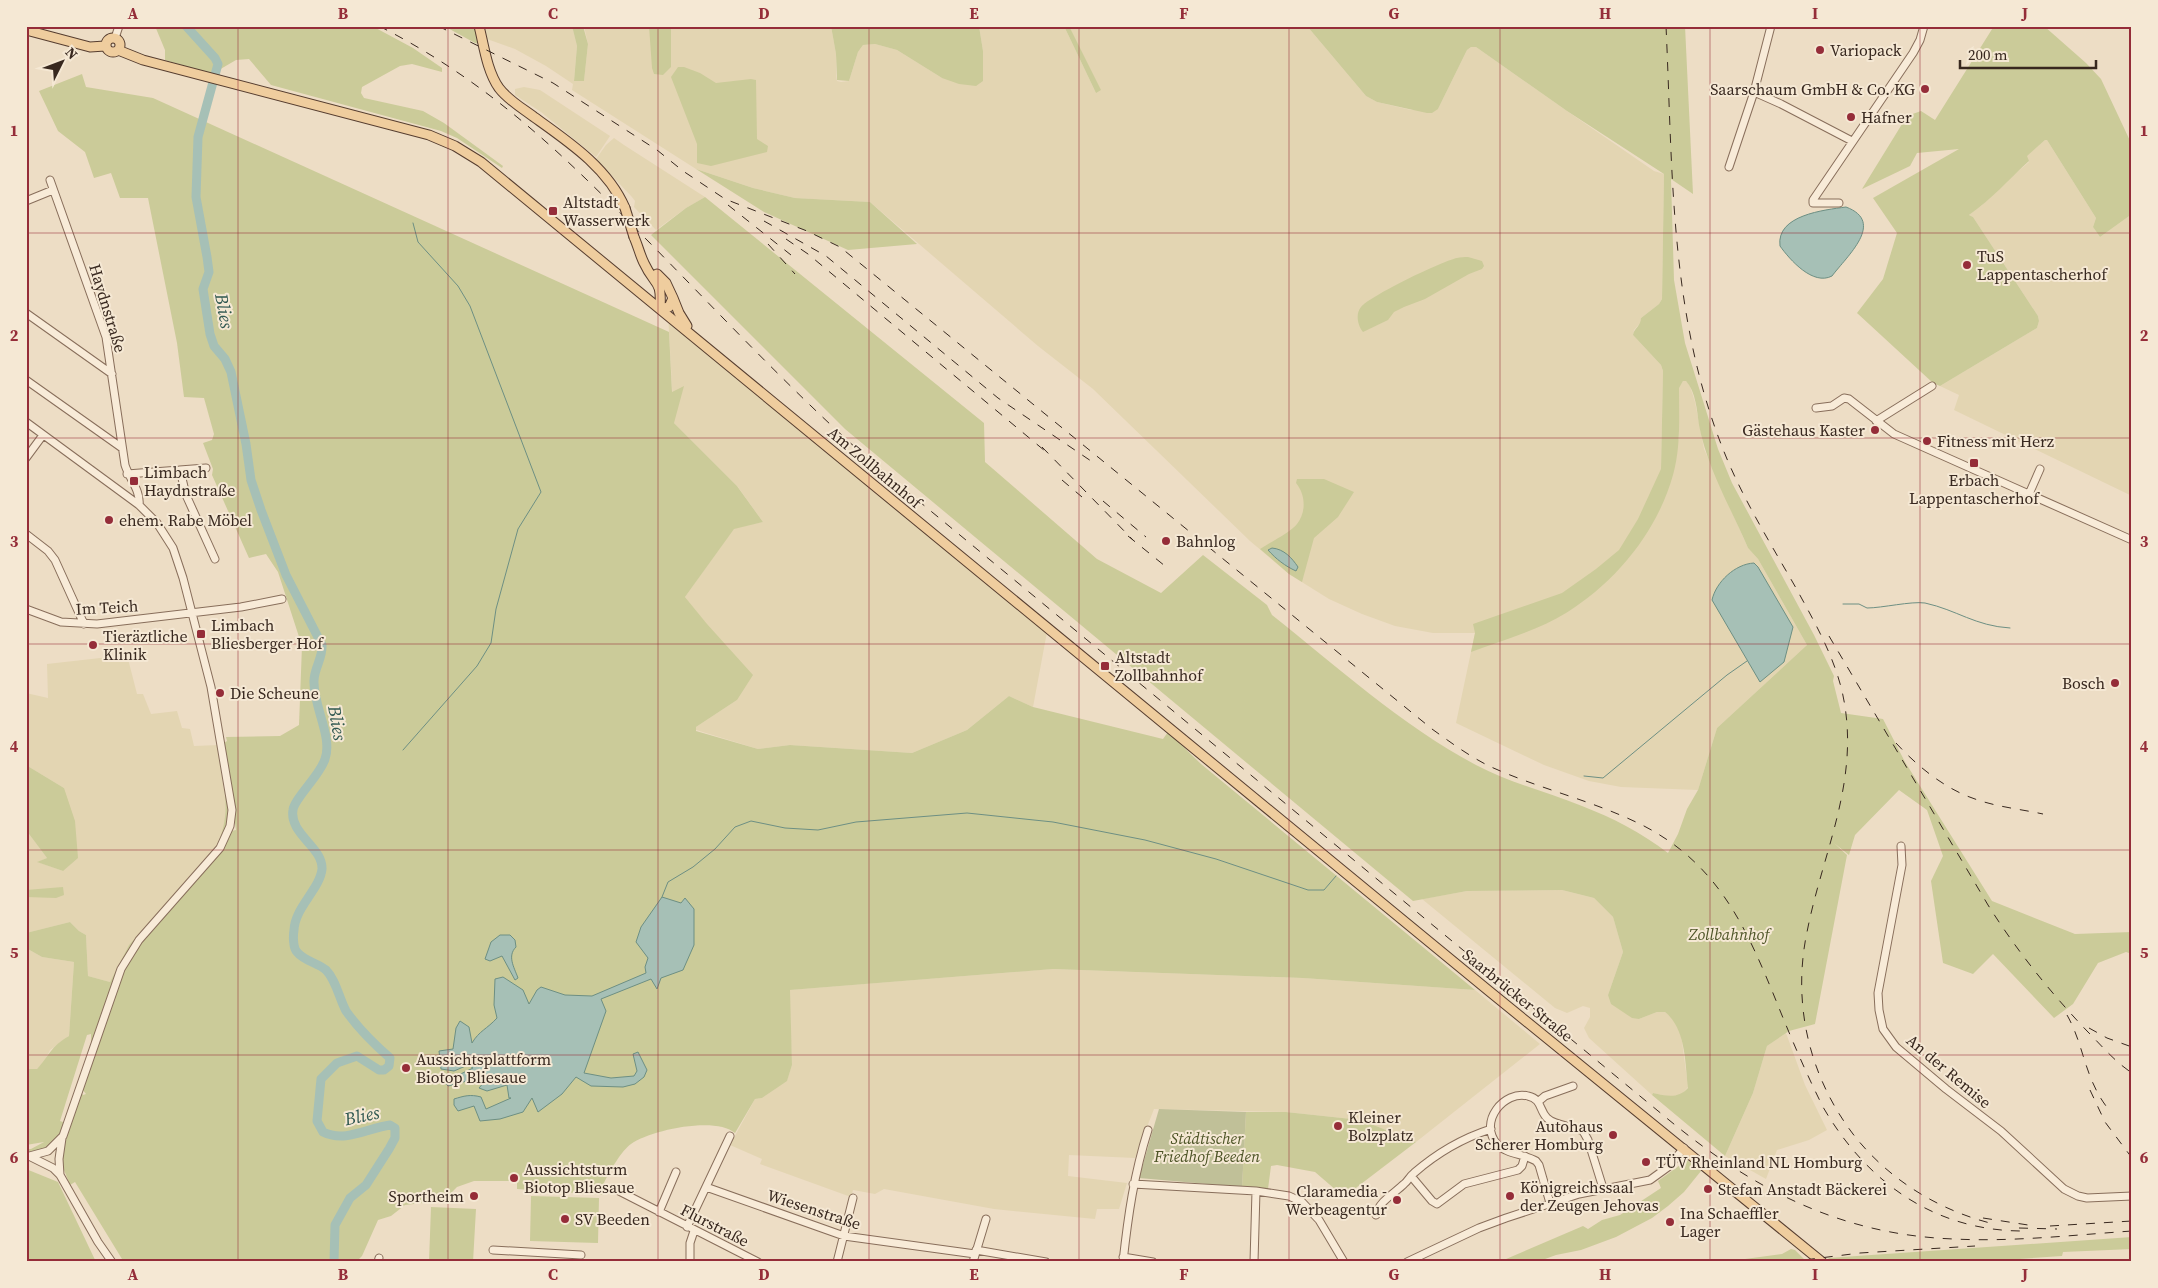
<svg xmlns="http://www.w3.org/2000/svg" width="2158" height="1288" font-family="'Source Serif 4',serif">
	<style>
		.farmland { fill: #e3d5b2 }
		.green { fill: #cbcb99 }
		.cemetery { fill: #c0c098 }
		.water { fill: #a6c0b6; stroke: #6d8f83 }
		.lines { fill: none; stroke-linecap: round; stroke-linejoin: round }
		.stream { stroke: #6d8f83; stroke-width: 1 }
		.river { stroke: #a6c0b6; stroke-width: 9 }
		.minor-casing { stroke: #886e5b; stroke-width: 9 }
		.major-casing { stroke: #563d2f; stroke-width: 11 }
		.minor { stroke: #f8ebd8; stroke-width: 7 }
		.major { stroke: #efcd9e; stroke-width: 9 }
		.rail { stroke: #38281f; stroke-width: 1; stroke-dasharray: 9 9; stroke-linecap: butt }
		.major-bridge-casing { stroke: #563d2f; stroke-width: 11; stroke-linecap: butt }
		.major-bridge { stroke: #efcd9e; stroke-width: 9 }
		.grid { fill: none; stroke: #952d39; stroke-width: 1; stroke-opacity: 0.55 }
		.poi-dot { fill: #952d39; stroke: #f5e8d4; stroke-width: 2 }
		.labels { text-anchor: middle; stroke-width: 4; stroke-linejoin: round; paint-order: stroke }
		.poi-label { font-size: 16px; fill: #38281f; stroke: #f5e8d4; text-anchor: start }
		.street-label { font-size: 16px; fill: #38281f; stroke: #f5e8d4 }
		.park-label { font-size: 16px; font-style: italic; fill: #4d5426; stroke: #f5e8d4 }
		.water-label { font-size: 18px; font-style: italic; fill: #2f5750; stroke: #f5e8d4 }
		.neatline { fill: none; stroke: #952d39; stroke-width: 2 }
		.grid-label { font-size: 16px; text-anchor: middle; font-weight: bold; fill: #952d39 }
	</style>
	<rect width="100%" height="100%" fill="#edddc5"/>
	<path class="farmland" d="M483,26H572L577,46L574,80L584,81L588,44L584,26H831L836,54V76L837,81L841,82L849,81L858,52L863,45L875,44L897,50L942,78L983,51L979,26H1064L1096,93L1069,26H1307L1366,96L1377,102L1411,110L1438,109L1467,50L1471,47H1476L1567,111L1654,171L1664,174L1662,299L1659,304L1641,318V322L1634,330L1633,335L1661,365L1663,371L1661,469L1679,439V387L1683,381H1686L1690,386L1695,402L1704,449L1748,548L1758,559L1807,645L1717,728L1698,790L1621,787L1589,781L1544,765L1456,723L1475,633H1433L1395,626L1362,614L1329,599L1289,574L1250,541L1093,389L1038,346L870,202L795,198L753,188L696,169L572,90L573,84L546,66L515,49L487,39Z
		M524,87L540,90L610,136L596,157L541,112L515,95V89Z
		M614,138L624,145L705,197L686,208L656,230L634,207L635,201L632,197L596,159L606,145Z
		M2045,140H2047L2096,218L2093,227L2100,237L2132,214V496L1954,410L1959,395L1940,386L2037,328L2039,321L2038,316L1973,217L1969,215L1982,205L1996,190L2029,162L2026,156Z
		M668,313L1047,632L1033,707L1009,696L967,730L912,753L790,745L758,749L693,729L737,700L708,626L685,597L734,528L763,522L738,487L674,423Z
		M127,655L137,694H143L151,714L177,711L182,728L190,729L194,746L219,745L218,749L226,804L225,826L214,850L129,945L110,982L88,976L86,935L79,931L70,922L26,933V830L47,858L38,862L63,871L64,788L26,765V693L48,698L47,664Z
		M1562,890L1594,898L1613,917L1623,952L1608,995L1639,1019L1657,1012H1665L1673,1018L1681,1034L1688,1087L1682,1094L1671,1097L1653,1093L1652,1095L1589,1038L1584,1028L1590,1017V1008L1583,1006L1567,1013L1555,1008L1422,899L1467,891Z
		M26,948L42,957L74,962L69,1036L50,1050L44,1062L37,1069H26Z
		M1052,969L1303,978L1475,990L1540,1044L1416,1142L1361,1120L1286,1112L1154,1109L1135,1158L1069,1155L1068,1176L1127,1183L1119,1209H1097L1095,1219L994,1209L884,1189L875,1194L853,1190L851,1197L760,1164L762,1159L730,1145L755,1099L762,1098L787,1080L792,1065L789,990Z
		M1786,1033L1805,1085L1827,1130L1809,1140L1777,1150L1766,1179L1725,1156L1753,1093L1767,1046Z"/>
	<path class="green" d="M155,26H372L413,48L442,68V72L412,64L400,66L362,87L361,93L364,98L423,111L444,123L503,166L502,168L457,138L441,131L271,85L249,59L236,60L212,74L165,60V50Z
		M444,26H476L481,44L475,43Z
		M572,26H583L588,44L584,81H574L577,46Z
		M649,26H671V67L663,75L654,74L652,68Z
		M831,26H979L983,51V81L976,86L959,84L942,78L897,50L875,44L863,45L858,52L849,81L837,80L836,54Z
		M1064,26H1069L1101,90L1096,93Z
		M1307,26H1685L1693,194L1671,179L1674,280L1685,343L1718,449L1732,483L1814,635L1834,676L1833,681L1841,713L1883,719L1905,762L1992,901L2075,934L2132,932V954L2126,952L2098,963L2073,1004L2054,1018L1993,954L1973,974L1943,963L1931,881L1943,856L1927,810L1899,790L1855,835L1849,855L1834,843L1847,855L1815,1024L1789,1031L1767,1046L1753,1093L1725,1156L1652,1095L1653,1093C1667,1096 1678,1099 1688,1088C1685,1062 1686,1029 1665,1012H1657L1639,1019L1632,1018L1611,1004L1608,995L1623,952L1613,917L1594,898L1562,890L1467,891L1413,901L845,429L651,235L686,208L705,197L984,423L985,462L1097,559L1161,593L1203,555L1267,605L1272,615C1336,666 1404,727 1476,765C1510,783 1547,792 1582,806C1613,818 1642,833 1668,853L1678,834L1687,809L1698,790L1717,728L1807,645L1758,559L1748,548C1731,508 1707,468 1699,425C1697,411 1696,392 1686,381H1683L1679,388C1679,416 1681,447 1673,475C1657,532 1616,582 1566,613C1539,630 1501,641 1471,652L1475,633L1473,624L1562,593L1596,569L1619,550L1638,519L1661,469L1663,371L1661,365L1633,335C1634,328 1641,326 1641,318L1659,304L1662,299L1664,174L1567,111L1476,47H1471L1467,50L1438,109L1432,113H1427L1377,102L1366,96Z
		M1994,26H2044L2086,63L2101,79L2132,145V214L2100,237L2093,227L2096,218L2047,140H2045L2027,156L2029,161C2009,179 1991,200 1969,215L1973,217L2038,316L2039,321L2037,328L1940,386L1933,383L1857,313L1883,279L1897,233L1873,198L1959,149L1917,153L1910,166L1862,189L1907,116L1921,111L1935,120Z
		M678,67H684L700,73L716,83L751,79L756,80L757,139L768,146L767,152L711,166L697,163V144L671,77Z
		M82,74L86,87L153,98L669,332L672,392L684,386L674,423L737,486L763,522L734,529L685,597L707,624L753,675L737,700L696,727V731L758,749L790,745L912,753L967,730L1009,696L1033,707L1163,739L1168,732L1201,764L1475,990L1303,978L1053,969L790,990L792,1065L787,1081L762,1098L755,1099L735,1133C716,1116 650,1130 631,1144C622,1150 609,1172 604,1183L607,1184L605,1195L517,1189V1181H474L457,1187L446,1198L423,1203L405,1205L391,1216L378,1220L362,1256L356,1262H126L122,1259L75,1182L70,1185L62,1165L63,1150L81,1092L83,1095L86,1094L82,1089L113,994L134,949L223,848L231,831L236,830L224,743L227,741L226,737L280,736L299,725L302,646L278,572L266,554L249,558L212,475L213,469L203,443L212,440L214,434L204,398L184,397L177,343L148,198H120L111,173L94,178L85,152L58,131L39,91Z
		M696,169L753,188L795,198L870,202L917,244L848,250L764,212Z
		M1468,257L1482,261L1484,266L1482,269L1469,274L1425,299L1404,307L1394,312L1388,320L1363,332C1358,326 1355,314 1361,307C1370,296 1442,261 1457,258C1460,257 1465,257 1468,257Z
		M1297,479H1324L1354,492L1338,517L1314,538L1302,582L1289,574L1260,549C1269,543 1291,532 1297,524C1307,511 1305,494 1296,483Z
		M219,745C225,778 235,809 222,841L116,973L91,1049V1034L87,1035L60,1121L66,1123C58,1139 45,1154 26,1153V1149H31L44,1142L26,1145V1069H37C50,1055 50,1047 69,1036L74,962L42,957L26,948V933L70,922L79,931L86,935L88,976L110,982L129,945L136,937L214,850C234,816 223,785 218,749Z
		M26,765L64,788L75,821L78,858L63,871L37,862L47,858L26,830Z
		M63,887L64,895L56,898L26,897V890Z
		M1246,1112H1286L1361,1120L1416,1142L1344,1197L1315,1172L1277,1165L1271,1166L1268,1189L1242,1187Z
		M1687,1160L1701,1171L1684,1192L1668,1206L1652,1218L1616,1237L1581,1250L1556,1255L1537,1262H1499L1583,1226L1588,1229L1602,1220L1620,1215L1661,1188L1658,1181Z
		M26,1169L58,1182L96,1262H26Z
		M531,1196L599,1198L598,1243L530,1241Z
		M431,1207L476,1209L473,1262H429Z
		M2132,1237V1249L2063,1252L2062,1256L1975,1262H1832L1828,1258Z
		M1791,1249L1795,1250L1806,1261L1813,1262H1723L1782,1254Z"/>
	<path class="cemetery" d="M1159,1109L1246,1112L1242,1187L1139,1178Z"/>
	<path class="water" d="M1846,207C1886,222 1847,256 1832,276C1813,286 1790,260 1780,246C1776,215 1824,210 1846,207Z
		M1272,548C1284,549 1292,558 1298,567L1296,571C1285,566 1276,559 1268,550Z
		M1754,563L1758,567L1793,627L1784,662L1760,682L1712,600C1716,582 1735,564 1754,563Z
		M662,897L681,903L685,898L694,909V945L683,970L661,978L657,989L651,979L601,999L606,1011L584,1073L611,1078L634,1076L637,1071L633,1054L638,1052L647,1070L644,1077L635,1084L623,1087L591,1086L576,1077L562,1094L538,1112L532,1098L523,1112L500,1119L480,1121L474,1106L458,1111L454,1105V1099C464,1096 470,1094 481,1097L486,1109L511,1098H509L507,1085L487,1091L479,1088L485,1081L482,1077L448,1086L444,1082L473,1068L468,1065L454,1071L441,1069L439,1051L453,1049L456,1028L460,1021L469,1027L472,1043C479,1031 487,1029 497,1018L494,1005L495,979L503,977L523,990L529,1004L537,990L541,987L565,995L592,996L646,973L645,967L648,958L636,942L641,927Z
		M500,935H510L515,940L516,947C507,956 514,967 518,978L515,980L502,956L490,961L485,959L491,942Z"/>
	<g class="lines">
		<path class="stream" d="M1843,604H1859L1867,608C1882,608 1911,601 1925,603C1957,610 1975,626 2010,628
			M403,750L477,666L491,643L496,609L518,529L541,492L470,306L458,286L418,242L413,223
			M1584,776L1603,778L1727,675L1747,661
			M662,897L668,882L693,867L715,849L735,827L751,821L785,828L818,830L856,822L967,813L1053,822L1145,840L1216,859L1308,890H1324L1336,876"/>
		<path class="river" d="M186,26L215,58L218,64L198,137L196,197L207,257L209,272L203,289L210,334L214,346L225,359L231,372L246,444L251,480L261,510L286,575L322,645C323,658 314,668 314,681C313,706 333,737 325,759C321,774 294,799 293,810C289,834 323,847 322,869C320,889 295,907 294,930C293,936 293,948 297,952C304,961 318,963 326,970C336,980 339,998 346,1011C358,1028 374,1044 390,1058L389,1066L384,1070H379L357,1056L337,1063L321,1079L317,1121L323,1132C345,1143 368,1128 390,1125L395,1128V1138L389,1149L366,1185L350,1198L335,1225L334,1262"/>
		<g class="minor-casing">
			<path id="minor" d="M115,38L119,26
				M1754,92L1781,104L1852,141
				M1729,167L1754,92L1771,26
				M50,180L106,337L125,465C129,478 141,491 139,505
				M26,201L53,190
				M1839,203H1813V200L1913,53L1920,40L1924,26
				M26,313L112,374
				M26,380L122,448
				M1816,408L1832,406L1844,398L1849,399L1894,434L2132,540
				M1876,421L1932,386
				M26,422L139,505L157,523L173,548L183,578L211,687L232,810L230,826L220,848L139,940L121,969L63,1136L48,1151L26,1157
				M26,458L43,435
				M180,470L186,495L215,559
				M127,474L206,468
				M2029,494L2040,469
				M26,534L48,551L55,560L84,624
				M26,609L61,622L97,624L241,607L282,599
				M1901,846L1902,865L1878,993L1879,1010L1883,1029L1896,1047L1946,1089L2001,1131L2064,1189L2078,1196L2087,1198L2132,1196
				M1539,1101L1545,1096L1573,1086
				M31,1157L53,1168L60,1175L98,1242L112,1262
				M60,1175L59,1159L62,1138
				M1411,1176L1432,1201L1437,1204L1464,1184L1518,1170L1522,1166L1525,1156
				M1133,1184L1256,1191L1289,1196L1302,1202L1319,1220L1344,1262
				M706,1187L844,1236L975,1254
				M613,1188L758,1262
				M1550,1203L1539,1165L1536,1161C1524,1154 1506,1154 1497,1144C1478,1122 1504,1090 1528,1096C1542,1099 1539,1110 1547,1118C1555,1126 1573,1126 1583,1131L1588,1140L1603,1188
				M659,1212L676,1172
				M1376,1215C1379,1201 1395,1193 1404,1184C1408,1181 1410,1176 1414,1173C1437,1153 1463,1138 1491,1129
				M687,1227L730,1136
				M493,1250L581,1255
				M976,1250L1046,1262
				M1123,1257L1153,1262
				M378,1262L379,1258
				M690,1262V1243L694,1231
				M837,1262L853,1198
				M973,1262L986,1219
				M1123,1262C1128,1216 1134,1174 1148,1130
				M1254,1262L1256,1191
				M1407,1262L1479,1228L1506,1218L1579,1194L1650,1180L1668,1167L1684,1148"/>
		</g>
		<g class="major-casing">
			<path id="major" d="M479,26C484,46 487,71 499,88C508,100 522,108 534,117C569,142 608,168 625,208
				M26,30L90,47L105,46
				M106 45a7 7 0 1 1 14 0a7 7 0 1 1-14 0Z
				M118,50L143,60L429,135L455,146L481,162L1489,991L1822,1262
				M634,237C638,246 640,255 644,263C655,287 662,278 660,309
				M657,274L666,283L673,298L669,307L660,309
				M673,298L679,313L687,326"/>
		</g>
		<use href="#minor" class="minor"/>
		<use href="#major" class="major"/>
		<path class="rail" d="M379,26C487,81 561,152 644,237C720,314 794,394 875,465L1669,1120C1754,1190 1842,1235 1954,1239C2013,1242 2073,1235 2132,1231
			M438,26L553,83L657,150L683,171L725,199L807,231L840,247L1432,729C1450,742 1469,756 1489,766C1539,789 1595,801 1644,826C1719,865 1747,929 1777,1003C1791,1038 1806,1073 1823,1107C1867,1183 1936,1232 2026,1231
			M1666,26C1673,174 1669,320 1727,459C1746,504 1772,546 1796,588C1814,621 1833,654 1842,691C1862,778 1823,850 1807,932C1792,1003 1809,1076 1853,1134C1887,1178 1936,1209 1990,1223
			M728,205L791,255
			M764,221L826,256L998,398L1094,463
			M786,239L808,254L1045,451
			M768,244L795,274
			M1042,447L1133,540
			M1062,480L1082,497
			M1103,501L1146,537
			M1128,536L1165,566
			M1829,636L1988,905C2017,951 2050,992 2087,1031C2102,1046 2114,1061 2132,1073
			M1896,743C1917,766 1945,789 1975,799C1997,807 2020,809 2043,814
			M2067,1015C2084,1045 2084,1076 2106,1106
			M2089,1028L2107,1038L2132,1047
			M2090,1090L2105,1122L2132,1158
			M1983,1218L2028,1225
			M2050,1226L2132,1221
			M2019,1228L2057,1229
			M1788,1262L1860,1253L1975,1246"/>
		<g class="major-bridge-casing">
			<path id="major-bridge" d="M625,208L634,237"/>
		</g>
		<use href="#major-bridge" class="major-bridge"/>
	</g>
	<path class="grid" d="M238,26V1262M448,26V1262M658,26V1262M869,26V1262M1079,26V1262M1289,26V1262M1500,26V1262M1710,26V1262M1920,26V1262M26,233H2132M26,438H2132M26,644H2132M26,850H2132M26,1055H2132"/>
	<g class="poi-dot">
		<circle cx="1820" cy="50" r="5"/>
		<circle cx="1925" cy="89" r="5"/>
		<circle cx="1851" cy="117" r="5"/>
		<rect x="548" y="206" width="10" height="10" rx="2.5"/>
		<circle cx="1967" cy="265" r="5"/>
		<circle cx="1875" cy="430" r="5"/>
		<circle cx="1927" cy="441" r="5"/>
		<rect x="1969" y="458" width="10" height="10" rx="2.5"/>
		<rect x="129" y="476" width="10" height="10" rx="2.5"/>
		<circle cx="109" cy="520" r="5"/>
		<circle cx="1166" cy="541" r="5"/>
		<rect x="196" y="629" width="10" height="10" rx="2.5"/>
		<circle cx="93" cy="645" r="5"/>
		<rect x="1100" y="661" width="10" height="10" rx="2.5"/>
		<circle cx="2115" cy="683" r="5"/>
		<circle cx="220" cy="693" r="5"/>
		<circle cx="406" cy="1068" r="5"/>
		<circle cx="1338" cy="1126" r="5"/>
		<circle cx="1613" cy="1135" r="5"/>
		<circle cx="1646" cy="1162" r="5"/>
		<circle cx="514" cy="1178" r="5"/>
		<circle cx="1708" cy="1189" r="5"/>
		<circle cx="474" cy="1196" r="5"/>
		<circle cx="1510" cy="1196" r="5"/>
		<circle cx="1397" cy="1200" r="5"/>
		<circle cx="565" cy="1219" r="5"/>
		<circle cx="1670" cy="1222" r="5"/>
	</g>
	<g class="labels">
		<g class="poi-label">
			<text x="1830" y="56">Variopack</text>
			<text x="1915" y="95" text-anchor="end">Saarschaum GmbH &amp; Co. KG</text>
			<text x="1861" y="123">Hafner</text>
			<text x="563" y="208">Altstadt<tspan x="563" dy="18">Wasserwerk</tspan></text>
			<text x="1977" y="262">TuS<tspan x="1977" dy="18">Lappentascherhof</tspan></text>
			<text x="1865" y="436" text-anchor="end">Gästehaus Kaster</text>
			<text x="1937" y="447">Fitness mit Herz</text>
			<text x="144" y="478">Limbach<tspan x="144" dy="18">Haydnstraße</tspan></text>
			<text x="1974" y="486" text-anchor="middle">Erbach<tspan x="1974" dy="18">Lappentascherhof</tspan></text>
			<text x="119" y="526">ehem. Rabe Möbel</text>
			<text x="1176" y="547">Bahnlog</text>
			<text x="211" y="631">Limbach<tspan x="211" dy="18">Bliesberger Hof</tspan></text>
			<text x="103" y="642">Tieräztliche<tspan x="103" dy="18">Klinik</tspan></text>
			<text x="1115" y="663">Altstadt<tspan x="1115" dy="18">Zollbahnhof</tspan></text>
			<text x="2105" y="689" text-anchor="end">Bosch</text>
			<text x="230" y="699">Die Scheune</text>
			<text x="416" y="1065">Aussichtsplattform<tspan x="416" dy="18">Biotop Bliesaue</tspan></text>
			<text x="1348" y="1123">Kleiner<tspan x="1348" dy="18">Bolzplatz</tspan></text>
			<text x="1603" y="1132" text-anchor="end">Autohaus<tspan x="1603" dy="18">Scherer Homburg</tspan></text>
			<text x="1656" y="1168">TÜV Rheinland NL Homburg</text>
			<text x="524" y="1175">Aussichtsturm<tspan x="524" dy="18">Biotop Bliesaue</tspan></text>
			<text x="1520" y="1193">Königreichssaal<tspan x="1520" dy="18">der Zeugen Jehovas</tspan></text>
			<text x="1718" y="1195">Stefan Anstadt Bäckerei</text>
			<text x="1387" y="1197" text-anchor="end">Claramedia -<tspan x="1387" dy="18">Werbeagentur</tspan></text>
			<text x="464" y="1202" text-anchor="end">Sportheim</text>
			<text x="1680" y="1219">Ina Schaeffler<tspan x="1680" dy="18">Lager</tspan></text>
			<text x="575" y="1225">SV Beeden</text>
		</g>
		<g class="street-label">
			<text transform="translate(108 308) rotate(73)" y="6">Haydnstraße</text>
			<text transform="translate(875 467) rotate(40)" y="6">Am Zollbahnhof</text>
			<text transform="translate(107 607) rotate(-3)" y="6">Im Teich</text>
			<text transform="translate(1518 995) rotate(39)" y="6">Saarbrücker Straße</text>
			<text transform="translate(1949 1071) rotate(40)" y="6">An der Remise</text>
			<text transform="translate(814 1209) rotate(18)" y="6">Wiesenstraße</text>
			<text transform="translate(715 1225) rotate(27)" y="6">Flurstraße</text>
		</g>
		<g class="park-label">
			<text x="1729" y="940">Zollbahnhof</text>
			<text x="1207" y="1144">Städtischer<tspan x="1207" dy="18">Friedhof Beeden</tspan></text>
		</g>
		<g class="water-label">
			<text transform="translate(224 311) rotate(80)" y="6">Blies</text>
			<text transform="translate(337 723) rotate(80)" y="6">Blies</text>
			<text transform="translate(362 1116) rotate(-12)" y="6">Blies</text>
		</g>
	</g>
	<rect width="2158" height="1288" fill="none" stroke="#f5e8d4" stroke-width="55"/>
	<g transform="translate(62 62) rotate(48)" stroke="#f5e8d4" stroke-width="4" paint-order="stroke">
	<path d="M0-4L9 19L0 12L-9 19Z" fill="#38281f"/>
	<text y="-8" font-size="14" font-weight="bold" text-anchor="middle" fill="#38281f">N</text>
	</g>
	<path d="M1960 60v8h136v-8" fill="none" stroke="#38281f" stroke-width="2.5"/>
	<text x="1968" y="60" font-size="15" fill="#38281f" stroke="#f5e8d4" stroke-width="4" paint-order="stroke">200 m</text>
	<rect x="28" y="28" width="2102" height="1232" class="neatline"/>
	<g class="grid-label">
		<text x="133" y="19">A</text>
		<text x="343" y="19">B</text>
		<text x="553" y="19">C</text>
		<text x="764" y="19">D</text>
		<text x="974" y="19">E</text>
		<text x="1184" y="19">F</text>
		<text x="1394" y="19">G</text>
		<text x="1605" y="19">H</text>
		<text x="1815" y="19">I</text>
		<text x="2025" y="19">J</text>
		<text x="14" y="136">1</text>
		<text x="2144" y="136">1</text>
		<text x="14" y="341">2</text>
		<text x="2144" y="341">2</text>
		<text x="14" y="547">3</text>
		<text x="2144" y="547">3</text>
		<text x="14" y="752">4</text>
		<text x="2144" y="752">4</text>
		<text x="14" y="958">5</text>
		<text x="2144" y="958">5</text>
		<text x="14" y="1163">6</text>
		<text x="2144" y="1163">6</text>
		<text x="133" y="1280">A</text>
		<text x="343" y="1280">B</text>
		<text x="553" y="1280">C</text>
		<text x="764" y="1280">D</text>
		<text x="974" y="1280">E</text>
		<text x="1184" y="1280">F</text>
		<text x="1394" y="1280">G</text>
		<text x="1605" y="1280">H</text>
		<text x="1815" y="1280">I</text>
		<text x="2025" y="1280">J</text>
	</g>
</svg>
